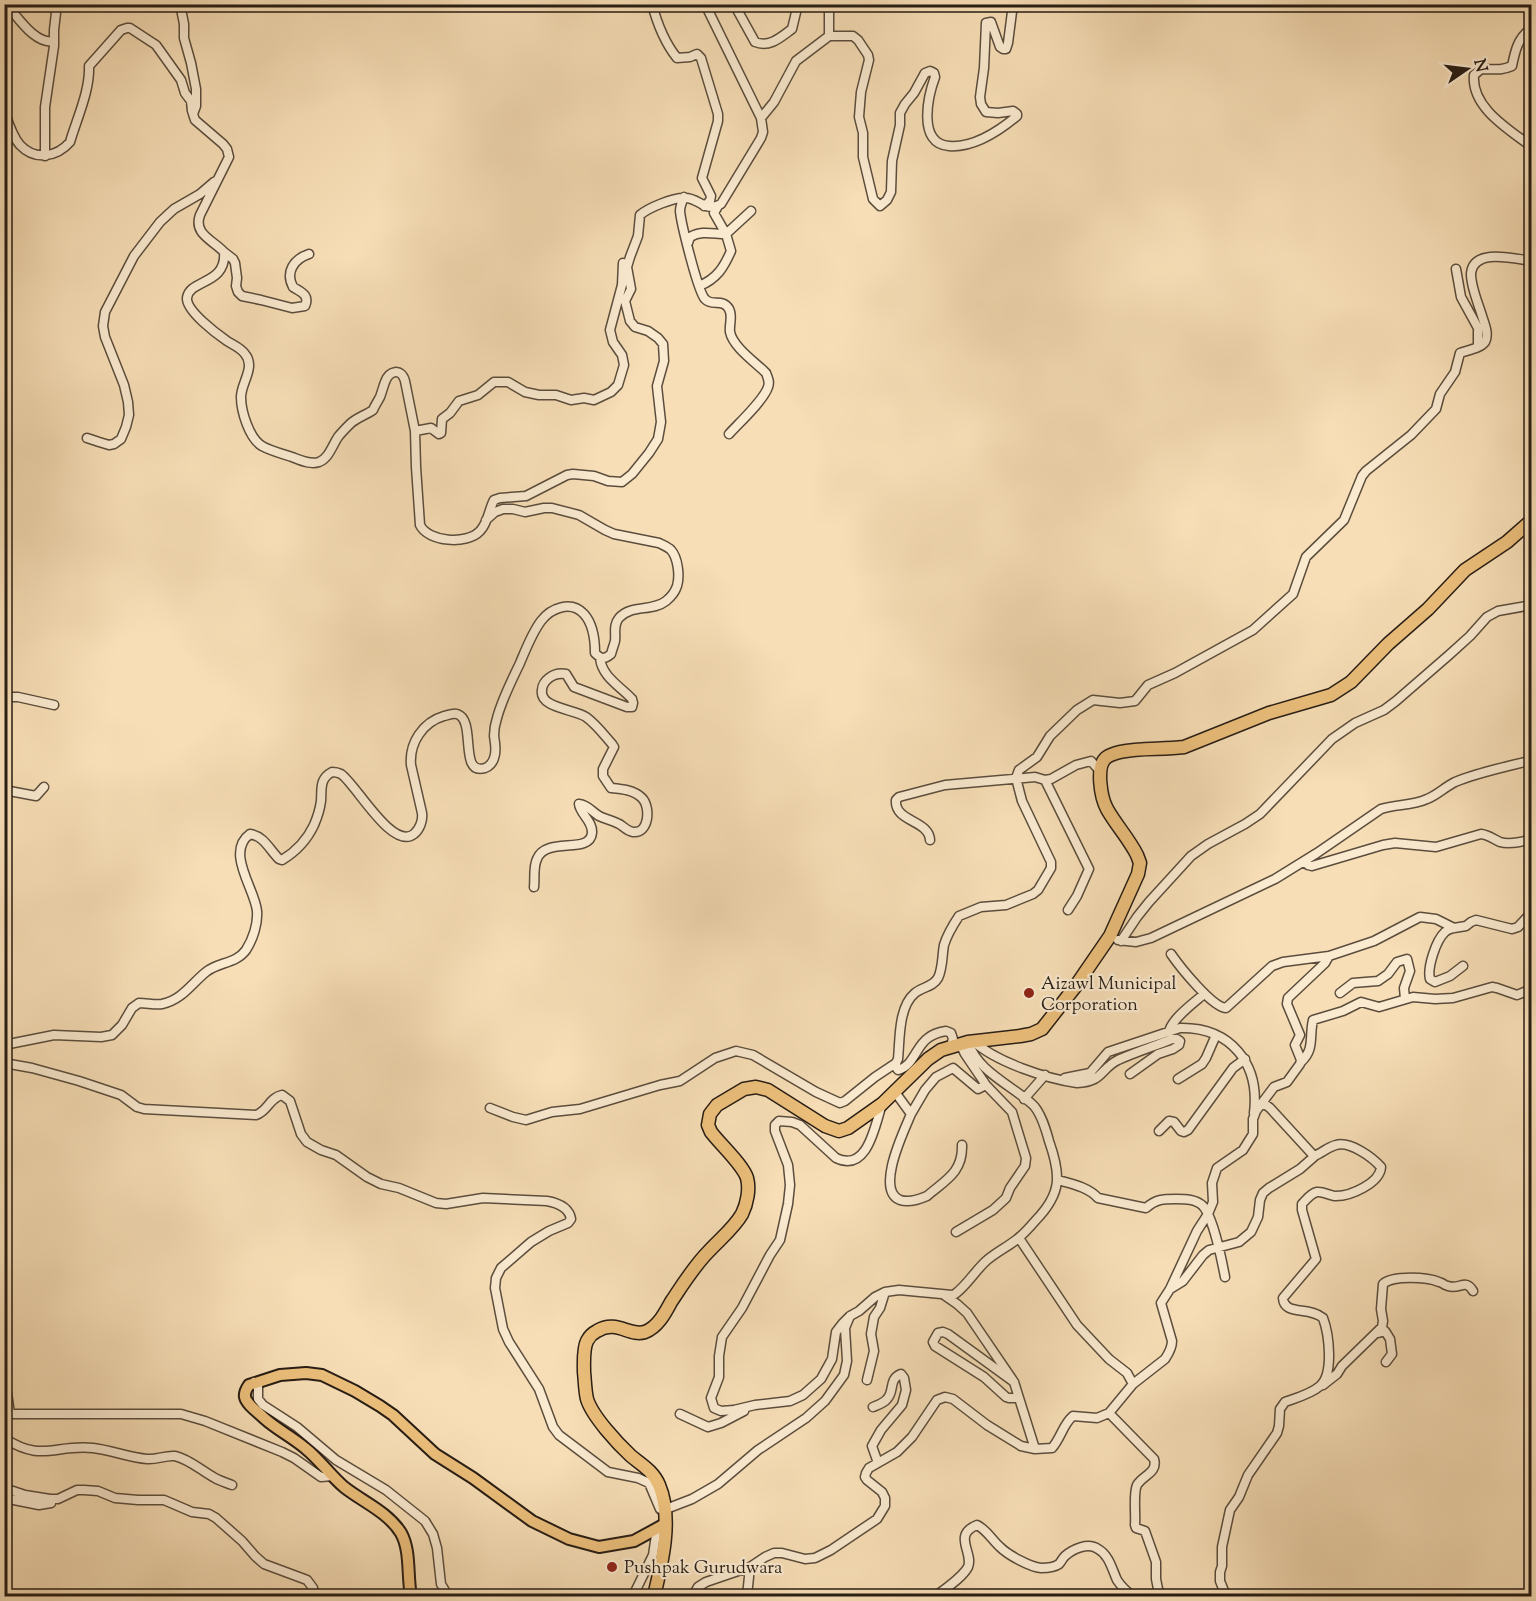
<svg xmlns="http://www.w3.org/2000/svg" width="1536" height="1601" font-family="'Sorts Mill Goudy',serif">
	<style>
		.lines { fill: none; stroke-linecap: round; stroke-linejoin: round }
		.minor-casing { stroke: #5b4d3d; stroke-width: 11 }
		.major-casing { stroke: #271d15; stroke-width: 14 }
		.highway-casing { stroke: #271d15; stroke-width: 15 }
		.minor { stroke: #faead0; stroke-width: 8 }
		.major { stroke: #ecbf7b; stroke-width: 10 }
		.highway { stroke: #ecbf7b; stroke-width: 12 }
		.poi-dot { fill: #8f2418; stroke: #faead0; stroke-width: 2 }
		.labels { text-anchor: middle; stroke-width: 4.5; stroke-linejoin: round; paint-order: stroke }
		.poi-label { font-size: 18px; fill: #271d15; stroke: #faead0; text-anchor: start }
	</style>
	<rect width="100%" height="100%" fill="#f7deb6"/>
	<filter id="stains"><feTurbulence type="fractalNoise" baseFrequency=".00333" numOctaves="4"/><feColorMatrix values="0 0 0 0 .2 0 0 0 0 .09 0 0 0 0 .02 0 0 0 .5 -.17"/></filter>
	<radialGradient id="worn" r=".72"><stop offset=".6" stop-color="#630" stop-opacity="0"/><stop offset="1" stop-color="#630" stop-opacity=".3"/></radialGradient>
	<g class="lines">
		<g class="minor-casing">
			<path id="minor" d="M6,4C18,17 35,45 54,41
				M183,4L181,9L184,24V38L191,63L196,89V106L193,114L195,120L223,144L227,149L229,157L200,215C193,234 213,240 224,252C227,285 189,279 187,298C186,311 217,334 227,341C233,345 241,348 245,354C256,367 241,383 241,397C241,411 249,438 262,446C271,451 283,454 292,457C300,460 310,465 319,462C329,458 332,446 338,437C341,433 346,428 350,424C356,418 366,415 373,410C375,405 378,401 380,397C382,392 383,387 385,382C389,371 401,367 405,381L415,431L416,467L420,525C428,542 467,545 480,531C488,523 489,509 494,500L500,498L526,496L567,475L573,474L594,476L608,481L622,482L632,474L649,453L658,439L661,422L657,386L664,361L663,344L658,338L648,331L635,327L630,321L625,301L631,289L627,267L630,257L638,236L640,215C648,208 674,197 685,198C700,198 704,213 721,204L761,138L763,132L761,118L705,4
				M652,4C657,23 665,43 677,58L690,57L697,54L701,58L718,114V121L702,178L711,196L710,201L704,206
				M734,4L755,42C770,48 781,37 792,29L798,4
				M827,4L829,10V36
				M1532,28C1518,37 1515,51 1512,66C1501,71 1493,69 1481,69L1474,75C1471,108 1510,130 1532,147
				M4,110C8,122 12,136 20,145C35,161 57,157 70,142C77,118 90,91 89,66L121,30L127,28H130L156,45L181,80L185,93L191,101L192,111
				M761,118L774,102L796,61L829,36H853L858,40L868,55L869,60L861,92L859,117L863,133V157L873,199L880,206L887,200L891,192L892,161L900,125V113L905,104L914,93L925,73L930,71L934,73L935,77C928,96 917,144 949,146C973,148 999,131 1017,116V114L1013,111L998,113L986,112L981,104L980,97L984,68L986,23L991,22L1000,47L1003,49H1006L1008,43L1013,4
				M45,156V107L54,46V30L57,4
				M684,197C682,202 680,206 680,211C681,223 698,292 705,299C712,307 723,298 729,309C733,316 729,324 730,332C733,347 755,362 766,373C768,378 770,382 768,387C764,400 739,423 729,434
				M688,243L690,237C702,230 713,234 726,234L751,211
				M224,252L233,259L235,263L237,278L236,286L238,292L242,296L261,300L292,308L305,306C310,295 301,292 293,287C285,272 294,259 309,254
				M1456,269L1461,297L1478,328V347
				M699,286C717,279 724,267 731,251L726,234L714,213L718,206
				M415,431L431,428L439,434L441,433L442,419L450,413L459,401L478,395L494,382H508L525,392L539,395H556L571,400L584,398L594,400L611,392L618,385L624,365L622,355L613,342L610,330L622,285L623,263
				M87,438L99,442L109,445L114,444L121,439L126,427L129,415L128,402L124,385L105,337L103,326L105,312L134,256L160,222L174,209L200,194L214,182
				M4,697H18L54,705
				M1045,780L1051,779L1076,765L1091,761L1100,771
				M4,790L36,796L44,787
				M930,840C929,820 894,822 896,800L899,797L945,785L1035,777L1045,780L1088,867L1089,869L1077,896L1068,910
				M1304,861L1308,865L1312,866L1383,845L1395,843L1436,847L1481,834C1489,835 1493,839 1500,842C1510,845 1522,842 1532,839
				M534,887C535,879 533,867 537,859C546,836 590,855 592,833C593,821 580,814 579,804C588,805 591,811 599,816C605,819 611,820 617,823C623,825 626,831 633,832C649,834 651,807 642,798C634,790 622,789 611,788L603,776V769L614,747L612,744C604,735 596,724 586,717C574,709 539,708 542,690C542,686 545,681 549,678C554,674 560,673 566,674L574,687L627,707H632L633,703L632,699C620,686 602,677 600,658
				M1454,928C1450,929 1448,929 1445,932C1436,940 1427,968 1430,979L1435,982L1450,976L1463,966
				M1118,940L1136,942L1151,938L1275,879L1317,853L1381,809C1396,804 1412,806 1427,799C1437,795 1445,787 1455,782C1479,772 1506,767 1532,760
				M1121,941L1137,917L1149,902L1191,856L1208,844L1245,824L1260,814L1332,739L1355,723L1384,710L1396,701L1449,655L1470,636L1487,617L1498,611L1532,605
				M1171,954C1180,967 1212,1007 1226,1008L1272,966L1283,962L1329,956
				M1340,993L1353,983L1378,981L1388,974L1397,962L1407,959L1410,971L1404,988L1405,999
				M1169,1032C1171,1019 1195,1002 1204,994
				M973,1041C996,1062 1047,1079 1077,1083C1103,1082 1100,1069 1118,1060C1136,1052 1155,1046 1172,1039H1177L1180,1041L1179,1045L1173,1049L1158,1054L1130,1074
				M4,1045L54,1035L101,1037L112,1035L122,1025L132,1008L139,1003C147,1003 155,1005 162,1004C182,1000 192,983 206,972C218,962 236,964 246,950C253,939 258,924 257,911C255,889 225,852 250,834C264,836 269,849 279,859L282,860C297,851 307,840 314,825C317,818 320,809 321,801C322,789 319,779 332,772C336,772 337,772 341,774C356,784 392,851 414,834C420,829 423,820 422,813L411,765C409,743 423,722 444,716C448,715 453,713 457,714C477,720 458,776 485,768C489,767 493,762 494,758C497,751 495,743 494,736C494,729 495,724 497,718C502,699 512,680 520,663C526,649 532,633 541,621C551,608 571,600 584,614C593,624 595,640 595,653C601,659 604,660 611,654C612,650 614,645 615,641C616,633 613,625 619,618C631,604 652,612 666,601C671,597 675,592 677,586C680,576 678,558 671,550C668,547 663,545 659,543L614,534L605,530L579,515L552,508H544L525,512L513,509H503L495,512L486,520
				M1301,1062C1315,1049 1309,1037 1313,1020L1343,1011L1361,1002L1379,1007L1413,997L1435,999L1453,998L1492,987L1497,988L1517,995L1529,990
				M4,1063L32,1068L79,1081L121,1095L137,1107L144,1109L256,1115C268,1111 269,1098 282,1095L290,1101L301,1134L307,1142L321,1150L336,1155L367,1177L381,1184L399,1188L436,1203L446,1204L483,1198L547,1201C558,1203 569,1207 571,1219L568,1223L549,1231L531,1242L501,1268L496,1278L495,1288L503,1329L509,1342L539,1389L553,1427L559,1435L608,1472L638,1478L649,1483L660,1509H666L692,1499L718,1484L758,1450L806,1418L825,1401L844,1375L847,1361L845,1328L850,1316
				M896,1063V1067L898,1070C913,1067 916,1046 928,1038C933,1034 940,1032 946,1031L951,1033L953,1039L950,1048
				M1065,1078L1090,1073L1108,1052L1180,1028C1231,1027 1260,1064 1254,1113
				M1178,1079L1202,1064L1206,1058L1216,1035
				M895,1092L911,1114C904,1131 875,1190 900,1200C909,1203 918,1200 927,1196C946,1180 963,1172 962,1145
				M1024,1099L1045,1075
				M882,1104C875,1125 868,1173 836,1158L800,1125L792,1122L779,1121L775,1125V1131L788,1165L790,1185L788,1204L780,1240L770,1255L742,1308L722,1337L719,1356V1377L711,1398L714,1408L721,1411L734,1410L755,1405L790,1401L803,1395L821,1379L832,1359L836,1332L843,1323L850,1316L859,1311L875,1297L885,1292L899,1290L952,1295L955,1294C967,1285 975,1271 986,1261C995,1253 1007,1247 1016,1240C1024,1234 1030,1227 1036,1220C1062,1193 1061,1175 1049,1141C1046,1130 1041,1112 1032,1104C1010,1084 978,1072 968,1042
				M490,1108L513,1117L526,1120L552,1112L580,1109L660,1085L680,1081L715,1058L736,1051L753,1055L816,1092L840,1103L845,1101L875,1077L896,1063L898,1059C900,1040 898,1007 915,993C922,987 933,987 938,978C943,968 942,955 944,945C947,935 953,925 959,916L981,907L1006,905L1033,894L1038,890L1051,868V862L1022,801L1016,778L1019,770L1037,757L1050,736L1077,710L1093,700L1120,703L1135,701L1148,685L1175,673L1253,630L1293,594L1306,557L1344,520L1362,476L1366,471L1411,435L1436,409L1440,394L1455,372L1460,353C1467,350 1480,349 1485,342C1489,335 1485,325 1483,319C1479,305 1471,288 1471,274C1473,247 1515,259 1532,261
				M911,1114L925,1090L936,1077L953,1068L978,1089L986,1085
				M1159,1131L1169,1121L1174,1122L1181,1131L1184,1132L1188,1130L1233,1068L1245,1059
				M1058,1180C1072,1184 1088,1187 1098,1198L1146,1208C1156,1199 1163,1199 1176,1199C1185,1199 1196,1199 1203,1206C1213,1217 1222,1261 1225,1277
				M956,1232L993,1210L1006,1198L1010,1188L1025,1166L1026,1158L1012,1112L986,1085L965,1054L960,1044
				M1019,1238L1077,1325L1109,1359L1127,1373L1133,1384
				M1170,1289L1183,1281L1203,1255L1209,1250L1239,1242L1251,1232L1258,1217L1260,1200L1263,1193L1269,1188L1300,1169L1316,1155
				M944,1295L957,1304L967,1313L1014,1382L1035,1449
				M1378,1333L1385,1331L1390,1339L1392,1354L1386,1362
				M4,1372L10,1414
				M867,1380L874,1351L871,1334L874,1317L880,1308L885,1292
				M254,1382L258,1386V1399L263,1405L297,1427L336,1460L386,1490L425,1521L433,1534L437,1548L441,1584L448,1596
				M1014,1382L948,1334L943,1332L938,1333L933,1342L935,1346L984,1377L1006,1397L1009,1398H1019
				M1323,1385L1337,1374L1342,1366L1382,1327L1383,1321L1381,1309L1383,1284C1393,1275 1428,1277 1439,1282C1446,1284 1441,1284 1448,1286C1460,1290 1465,1278 1473,1291
				M873,1407C878,1405 884,1403 887,1399C895,1391 888,1379 901,1374L904,1378L906,1390L902,1405L881,1430L872,1446L878,1463
				M1109,1413L1154,1459C1158,1473 1143,1475 1137,1485C1133,1493 1136,1515 1135,1525L1136,1528L1145,1531L1156,1562V1579L1159,1594L1158,1596
				M4,1414H181L205,1421L282,1452L294,1458L321,1477L333,1476
				M680,1414L708,1427L721,1423L744,1411
				M4,1438C42,1463 55,1444 93,1448C111,1450 130,1458 147,1459C157,1460 165,1455 175,1456C189,1459 202,1471 215,1478C220,1481 227,1483 232,1485
				M4,1488L25,1495L50,1499H58L77,1490H84L98,1491L115,1498L138,1500H164L192,1512L209,1514L216,1518L242,1541L255,1556L264,1564L307,1580L313,1588L314,1596
				M4,1498L39,1505L51,1503
				M633,1596L653,1555L657,1528
				M693,1596L698,1587L706,1582L750,1567L765,1557L774,1553H782L805,1559L815,1558L831,1550L877,1519L885,1506V1498L882,1492L867,1480L865,1477L866,1473L869,1468L897,1452L912,1437L937,1400L945,1397L953,1399L987,1425L1021,1446L1035,1449L1052,1448C1061,1438 1063,1424 1073,1416L1097,1418L1109,1413L1133,1384L1165,1359C1169,1353 1172,1348 1172,1341L1161,1303L1170,1289L1197,1231L1208,1214L1213,1202L1212,1183L1217,1168L1243,1150L1253,1134V1119L1256,1111L1274,1087L1287,1082L1300,1064L1301,1060L1295,1045L1300,1035L1287,1004L1288,998L1325,963L1329,956L1374,941L1420,917L1436,919L1454,928L1466,926L1471,922L1476,920L1512,929L1518,927L1532,912
				M747,1596L750,1567
				M936,1596C946,1588 962,1578 968,1567C974,1553 952,1535 977,1525C987,1530 992,1540 1000,1547C1008,1555 1030,1567 1041,1568C1046,1568 1055,1567 1059,1564C1061,1562 1062,1559 1065,1556C1073,1549 1088,1542 1098,1549C1109,1555 1112,1569 1117,1580C1121,1586 1127,1592 1133,1596
				M1226,1596L1220,1581V1572L1222,1566V1547L1230,1510L1239,1497L1248,1475L1277,1433L1279,1426L1280,1409L1285,1402C1296,1398 1311,1394 1320,1386C1334,1374 1329,1334 1323,1318C1309,1306 1284,1316 1283,1298L1316,1259L1302,1210V1204C1306,1200 1311,1193 1317,1192C1323,1191 1330,1196 1336,1196C1351,1196 1380,1183 1381,1167C1372,1157 1350,1141 1336,1145C1328,1147 1322,1153 1314,1156L1270,1108L1266,1105H1260"/>
		</g>
		<g class="major-casing">
			<path id="major" d="M411,1596C407,1576 411,1551 401,1533C388,1512 363,1502 344,1487C330,1475 319,1459 305,1448C292,1437 276,1429 264,1418C258,1412 247,1405 245,1397C244,1392 247,1388 249,1385L280,1375L306,1373L322,1375L355,1391L380,1406L393,1415L435,1454L473,1478L532,1521L569,1539L599,1547L634,1541L665,1524"/>
		</g>
		<g class="highway-casing">
			<path id="highway" d="M654,1596C662,1563 673,1518 659,1485C653,1471 642,1465 631,1456C618,1444 592,1416 587,1399C585,1391 585,1381 584,1372C584,1363 583,1349 587,1341C589,1337 593,1333 597,1331C617,1319 629,1337 645,1332C658,1327 665,1313 671,1302C683,1284 694,1266 709,1251C720,1239 734,1228 742,1214C747,1204 750,1189 747,1178C743,1165 720,1144 711,1132L708,1125L710,1114L717,1105L744,1089L756,1087L768,1090L825,1126L839,1131L848,1128L882,1104L928,1059L941,1050L968,1042L1020,1036L1031,1034L1042,1029L1075,987L1110,936L1138,874L1140,863L1137,855C1129,839 1116,825 1107,809C1101,798 1095,765 1107,757C1110,755 1116,753 1120,752C1141,747 1163,750 1184,747L1269,713L1331,695L1351,682L1388,644L1428,609L1465,570L1507,542L1532,520"/>
		</g>
		<use href="#minor" class="minor"/>
		<use href="#major" class="major"/>
		<use href="#highway" class="highway"/>
	</g>
	<g class="poi-dot">
		<circle cx="1029" cy="993" r="6"/>
		<circle cx="612" cy="1567" r="6"/>
	</g>
	<g class="labels">
		<g class="poi-label">
			<text x="1041" y="989">Aizawl Municipal<tspan x="1041" dy="21">Corporation</tspan></text>
			<text x="624" y="1573">Pushpak Gurudwara</text>
		</g>
	</g>
	<rect width="1536" height="1601" fill="none" stroke="#f7deb6" stroke-width="24"/>
	<rect x="6" y="6" width="1524" height="1589" fill="none" stroke="#271d15" stroke-width="3"/>
	<rect x="12" y="12" width="1512" height="1577" fill="none" stroke="#271d15" stroke-width="1.5"/>
	<g transform="translate(1467 69) rotate(76)" stroke="#faead0" stroke-width="4.5" paint-order="stroke">
	<path d="M0-4.5L10 22L0 15L-10 22Z" fill="#271d15"/>
	<text y="-9" font-size="16" font-weight="bold" text-anchor="middle" fill="#271d15">N</text>
	</g>
	<rect width="100%" height="100%" filter="url(#stains)"/>
	<rect width="100%" height="100%" fill="url(#worn)"/>
</svg>
